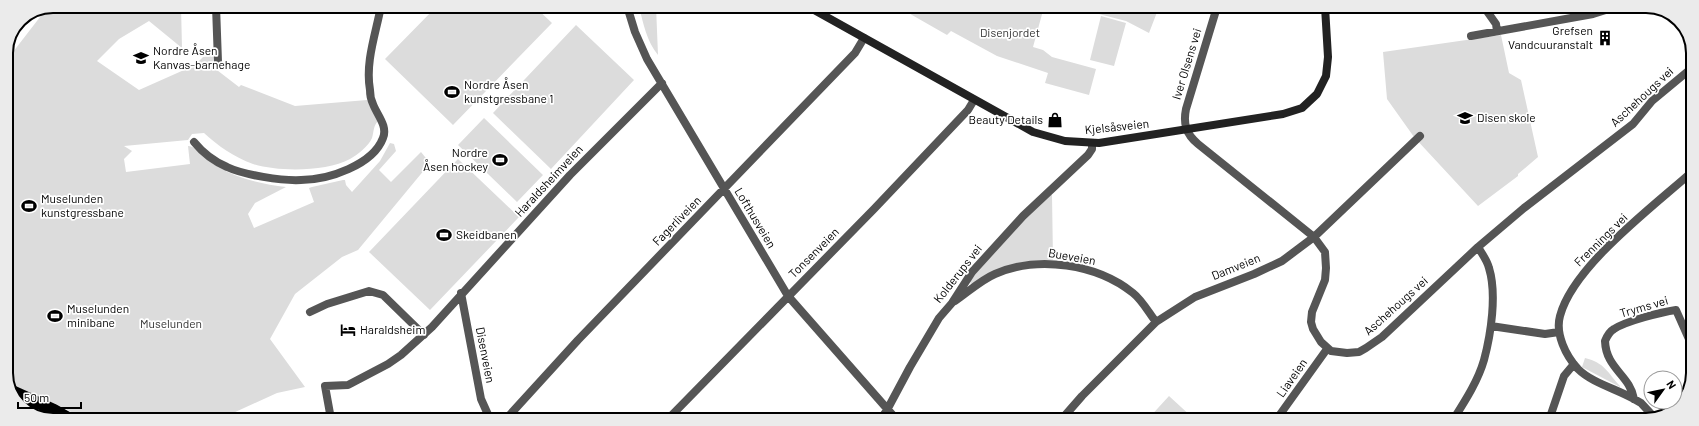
<svg xmlns="http://www.w3.org/2000/svg" width="1699" height="426" font-family="Barlow,sans-serif">
	<style>
		.green { fill: #dcdcdc }
		.lines { fill: none; stroke-linecap: round; stroke-linejoin: round }
		.street { stroke: #555; stroke-width: 8 }
		.secondary { stroke: #222; stroke-width: 8 }
		.highway { stroke: #000; stroke-width: 12 }
		.tram { stroke: #000; stroke-width: 1 }
		.labels { text-anchor: middle; stroke-width: 3.5; stroke-linejoin: round; paint-order: stroke }
		.poi-label { font-size: 12px; fill: #000; stroke: #fff; text-anchor: start }
		.park-label { font-size: 12px; fill: #333; stroke: #fff }
		.street-label { font-size: 12px; fill: #000; stroke: #fff }
		.rim { fill: none; stroke: #000; stroke-width: 2 }
	</style>
	<rect width="100%" height="100%" fill="#fff"/>
	<path class="green" d="M53,6H181L182,48L149,21L119,39L97,61L139,90L184,70L192,68L203,57L214,56L213,67L239,87L241,85L295,106L367,100L378,121C373,126 374,132 372,138C369,146 357,155 350,159C326,172 278,172 253,164C234,157 218,146 204,133L192,134L188,140L124,146L132,151L124,159L126,172L190,164L188,146C200,147 207,161 218,167C239,179 262,184 286,187L255,203L248,214L254,228L314,202L309,188L312,187L343,180H345L346,185L352,192L380,161L390,143L394,144L396,151L379,170L391,182L421,152L430,163L358,250L342,257L295,294L270,339L305,387L277,393L220,419H84L56,404L8,384L6,379V61L47,8Z
		M437,6H534L552,23L453,125L385,59Z
		M639,6H656L658,55C647,42 643,23 639,6Z
		M901,7H1044L1033,47L1043,50L1052,57L1096,69L1089,95L1045,83L1048,73L997,56L951,31L947,35L912,15Z
		M1072,7H1159L1149,33L1126,21Z
		M1101,16L1126,23L1114,66L1090,60Z
		M576,25L634,80L551,169L493,113Z
		M1501,35L1509,73L1521,80L1538,157L1518,174V176L1478,206L1414,137L1387,99L1383,52Z
		M484,118L543,175L517,202L458,145Z
		M458,159L519,217L430,310L369,252Z
		M1048,195H1052L1053,260L1022,262L971,285L970,281C994,250 1021,222 1048,195Z
		M1585,358C1605,363 1607,372 1620,386V387L1582,367Z
		M1169,396L1193,418L1191,420H1147Z"/>
	<g class="lines">
		<path class="street" d="M216,6L218,62
			M627,6L635,32L647,59L788,296L897,420
			M1217,7L1186,109C1183,124 1186,134 1198,144L1314,237L1325,252L1326,268L1325,280L1312,312L1311,322L1313,329L1321,342L1331,351L1347,353L1359,352L1366,348L1382,337L1478,247L1524,208L1633,124L1652,101L1693,67
			M1484,7L1496,24L1497,31
			M1471,36L1593,14L1609,9
			M194,142C203,153 213,161 227,167C244,175 282,181 301,180C328,180 373,165 383,138C388,126 377,115 373,104C371,100 370,94 370,90C365,62 376,33 381,6
			M461,293L481,399L490,419
			M955,301C968,292 981,280 995,274C1038,255 1097,264 1133,293C1142,300 1149,313 1156,322
			M310,312L327,304L369,291L383,295L424,335
			M1491,326L1545,334L1559,332
			M1634,399C1630,375 1606,369 1605,341C1607,336 1609,332 1614,329C1626,321 1662,312 1676,310L1692,346
			M1654,417L1641,403L1634,399C1617,389 1592,383 1578,369C1566,356 1555,334 1560,316C1573,266 1654,206 1693,171
			M331,419L325,386L348,385L388,364L401,355L432,327L570,175L662,83
			M506,419L578,340L855,53L864,38
			M668,419L874,209L968,110L974,100
			M880,420L887,410L910,367L939,318L952,303L972,272L1023,216L1088,155L1092,149V143
			M1061,420L1082,396L1156,322L1195,297L1254,274L1282,261L1314,237L1420,136
			M1276,420L1327,349
			M1453,420C1465,401 1478,381 1484,360C1491,334 1497,294 1489,268C1487,260 1482,254 1478,247
			M1549,420L1564,376L1574,364"/>
		<path class="secondary" d="M807,6L1033,132L1065,141L1099,143L1283,114L1302,108L1317,94L1326,76L1328,57L1325,7"/>
		<path class="highway" d="M12,391L54,410L70,419
			M42,418L45,419"/>
		<path class="tram" d="M11,40L32,15"/>
	</g>
	<defs>
		<g id="building-bare" transform="scale(1.2)"><path d="M-4-6H4V6H1V3H-1V6H-4ZM-2.5-4.3h1.7v1.8h-1.7ZM.8-4.3h1.7v1.8H.8ZM-2.5-1h1.7V.8h-1.7ZM.8-1h1.7V.8H.8Z" fill="#000" stroke="#fff" stroke-width="2.5" paint-order="stroke"/></g>
		<g id="school-bare" transform="scale(1.2)"><path d="M0-5L7-2L0 1L-7-2ZM-4 1L0 2.5L4 1V4Q0 6-4 4Z" fill="#000" stroke="#fff" stroke-width="2.5" paint-order="stroke"/></g>
		<g id="stadium-bare" transform="scale(1.2)"><path d="M0-5a6.5 5 0 1 0 0 10a6.5 5 0 1 0 0-10ZM-3.5-1.8h7v3.6h-7Z" fill="#000" stroke="#fff" stroke-width="2.5" paint-order="stroke"/></g>
		<g id="shop-bare" transform="scale(1.2)"><path d="M-5-2.5h2.3a2.7 3.5 0 0 1 5.4 0H5L5.5 6h-11ZM-1.5-2.5h3a1.5 2.3 0 0 0-3 0Z" fill="#000" stroke="#fff" stroke-width="2.5" paint-order="stroke"/></g>
		<g id="hotel-bare" transform="scale(1.2)"><path d="M-6-4.5h1.5V1H6V5H4.5V3h-9V5H-6ZM-4 0a1.8 1.8 0 1 1 3.6 0ZM.5 0V-2.5h3Q6-2.5 6 0Z" fill="#000" stroke="#fff" stroke-width="2.5" paint-order="stroke"/></g>
	</defs>
	<g fill-rule="evenodd">
		<use href="#building-bare" x="1605" y="38"/>
		<use href="#school-bare" x="141" y="58"/>
		<use href="#stadium-bare" x="452" y="92"/>
		<use href="#school-bare" x="1465" y="118"/>
		<use href="#shop-bare" x="1055" y="120"/>
		<use href="#stadium-bare" x="500" y="160"/>
		<use href="#stadium-bare" x="29" y="206"/>
		<use href="#stadium-bare" x="444" y="235"/>
		<use href="#stadium-bare" x="55" y="316"/>
		<use href="#hotel-bare" x="348" y="330"/>
	</g>
	<g class="labels">
		<g class="poi-label">
			<text x="1593" y="35" text-anchor="end">Grefsen<tspan x="1593" dy="14">Vandcuuranstalt</tspan></text>
			<text x="153" y="55">Nordre Åsen<tspan x="153" dy="14">Kanvas-barnehage</tspan></text>
			<text x="464" y="89">Nordre Åsen<tspan x="464" dy="14">kunstgressbane 1</tspan></text>
			<text x="1477" y="122">Disen skole</text>
			<text x="1043" y="124" text-anchor="end">Beauty Details</text>
			<text x="488" y="157" text-anchor="end">Nordre<tspan x="488" dy="14">Åsen hockey</tspan></text>
			<text x="41" y="203">Muselunden<tspan x="41" dy="14">kunstgressbane</tspan></text>
			<text x="456" y="239">Skeidbanen</text>
			<text x="67" y="313">Muselunden<tspan x="67" dy="14">minibane</tspan></text>
			<text x="360" y="334">Haraldsheim</text>
		</g>
		<g class="park-label">
			<text x="1010" y="37">Disenjordet</text>
			<text x="171" y="328">Muselunden</text>
		</g>
		<g class="street-label">
			<text transform="translate(1187 64) rotate(-73)" y="4">Iver Olsens vei</text>
			<text transform="translate(1642 97) rotate(-43)" y="4">Aschehougs vei</text>
			<text transform="translate(1117 127) rotate(-6)" y="4">Kjelsåsveien</text>
			<text transform="translate(549 181) rotate(-47)" y="4">Haraldsheimveien</text>
			<text transform="translate(755 218) rotate(59)" y="4">Lofthusveien</text>
			<text transform="translate(677 221) rotate(-46)" y="4">Fagerliveien</text>
			<text transform="translate(1601 240) rotate(-45)" y="4">Frennings vei</text>
			<text transform="translate(814 253) rotate(-45)" y="4">Tonsenveien</text>
			<text transform="translate(1072 257) rotate(10)" y="4">Bueveien</text>
			<text transform="translate(1236 267) rotate(-22)" y="4">Damveien</text>
			<text transform="translate(958 274) rotate(-52)" y="4">Kolderups vei</text>
			<text transform="translate(1396 306) rotate(-42)" y="4">Aschehougs vei</text>
			<text transform="translate(1644 307) rotate(-16)" y="4">Tryms vei</text>
			<text transform="translate(485 355) rotate(79)" y="4">Disenveien</text>
			<text transform="translate(1292 378) rotate(-55)" y="4">Liaveien</text>
		</g>
	</g>
	<path d="M0 0H1699V426H0ZM53 13H1646A40 40 0 0 1 1686 53V373A40 40 0 0 1 1646 413H53A40 40 0 0 1 13 373V53A40 40 0 0 1 53 13Z" fill="#ebebeb" fill-rule="evenodd"/>
	<path class="rim" d="M53 13H1646A40 40 0 0 1 1686 53V373A40 40 0 0 1 1646 413H53A40 40 0 0 1 13 373V53A40 40 0 0 1 53 13Z"/>
	<g transform="translate(1663 390) rotate(57)"><circle r="19" fill="#ffffff" stroke="#999999"/>
	<path d="M0-3L7 15L0 10L-7 15Z" fill="#000000"/>
	<text y="-6" font-size="11" font-weight="bold" text-anchor="middle" fill="#000000">N</text>
	</g>
	<path d="M18 402v6h63v-6" fill="none" stroke="#000000" stroke-width="2"/>
	<text x="24" y="402" font-size="12" fill="#000000" stroke="#ffffff" stroke-width="3" paint-order="stroke">50 m</text>
</svg>
